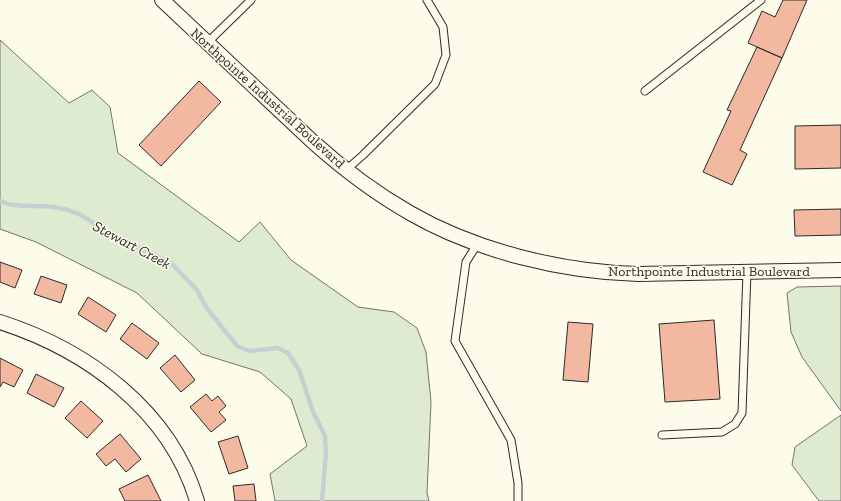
<svg xmlns="http://www.w3.org/2000/svg" width="841" height="501" font-family="'Zilla Slab',serif">
	<style>
		.green { fill: #deebd1; stroke: #74746e }
		.lines { fill: none; stroke-linecap: round; stroke-linejoin: round }
		.stream { stroke: #c7d0d0; stroke-width: 4.5 }
		.building { fill: #f2b8a0; stroke: #2b2b2b }
		.service-casing { stroke: #2b2b2b; stroke-width: 9 }
		.minor-casing { stroke: #2b2b2b; stroke-width: 16 }
		.service { stroke: #fdfbea; stroke-width: 7 }
		.minor { stroke: #fdfbea; stroke-width: 14 }
		.labels { text-anchor: middle; stroke-width: 3; stroke-linejoin: round; paint-order: stroke }
		.street-label { font-size: 14px; fill: #2b2b2b; stroke: #fdfbea }
		.water-label { font-size: 15px; font-style: italic; fill: #2b2b2b; stroke: #fdfbea }
	</style>
	<rect width="100%" height="100%" fill="#fdfbea"/>
	<path class="green" d="M0,40L69,103L92,90L110,107L118,153L239,242L260,222L291,260L358,307L394,312L417,328L426,352L431,402L427,493L429,501H275L270,474L307,446L291,399L260,372L202,354L137,293L36,242L0,229Z
		M841,286V411L802,357L791,332L787,293L797,287Z
		M841,415V501H819L792,465L795,447Z"/>
	<g class="lines">
		<path class="stream" d="M0,201C19,209 34,204 53,207C70,209 86,216 98,227L172,264L197,290L206,307L237,346L249,351L278,348L288,353L299,370L313,412L325,436L326,452L322,501"/>
	</g>
	<path class="building" d="M783,0H807L782,58L748,43L762,11L775,17Z
		M757,47L782,58L740,150L747,154L732,185L703,172L731,111L727,110Z
		M199,81L221,102L161,166L139,145Z
		M841,125V168L795,169V126Z
		M841,209V235L795,236L794,210Z
		M0,262L22,270L15,288L0,282Z
		M41,276L67,285L61,303L34,294Z
		M88,297L116,315L106,332L78,314Z
		M714,320L720,399L665,402L659,324Z
		M568,322L593,324L588,382L563,380Z
		M132,323L159,343L147,359L120,339Z
		M175,355L195,380L181,392L160,368Z
		M0,358L23,370L14,387L3,382L0,387Z
		M36,374L64,388L54,407L27,393Z
		M206,394L212,401L218,396L226,406L219,412L226,420L211,432L190,407Z
		M81,401L103,421L87,438L65,418Z
		M120,434L141,459L126,472L115,459L106,466L96,454Z
		M238,436L248,468L229,474L218,442Z
		M148,475L161,501H125L119,489Z
		M254,484L256,501H235L233,486Z"/>
	<g class="lines">
		<g class="service-casing">
			<path id="service" d="M207,43L251,0
				M645,91L761,0
				M346,170L363,155L435,84L446,55L443,27L427,0
				M478,243L466,262L455,341L511,440L518,483V501
				M662,435L722,432L735,424L742,413L747,272"/>
		</g>
		<g class="minor-casing">
			<path id="minor" d="M162,0L312,141C342,168 375,193 410,213C476,251 562,272 638,274L841,270
				M0,322C87,350 170,410 197,501"/>
		</g>
		<use href="#service" class="service"/>
		<use href="#minor" class="minor"/>
	</g>
	<g class="labels">
		<g class="street-label">
			<text transform="translate(268 98) rotate(42)" y="5">Northpointe Industrial Boulevard</text>
			<text x="709" y="276">Northpointe Industrial Boulevard</text>
		</g>
		<g class="water-label">
			<text transform="translate(132 245) rotate(28)" y="5">Stewart Creek</text>
		</g>
	</g>
</svg>
